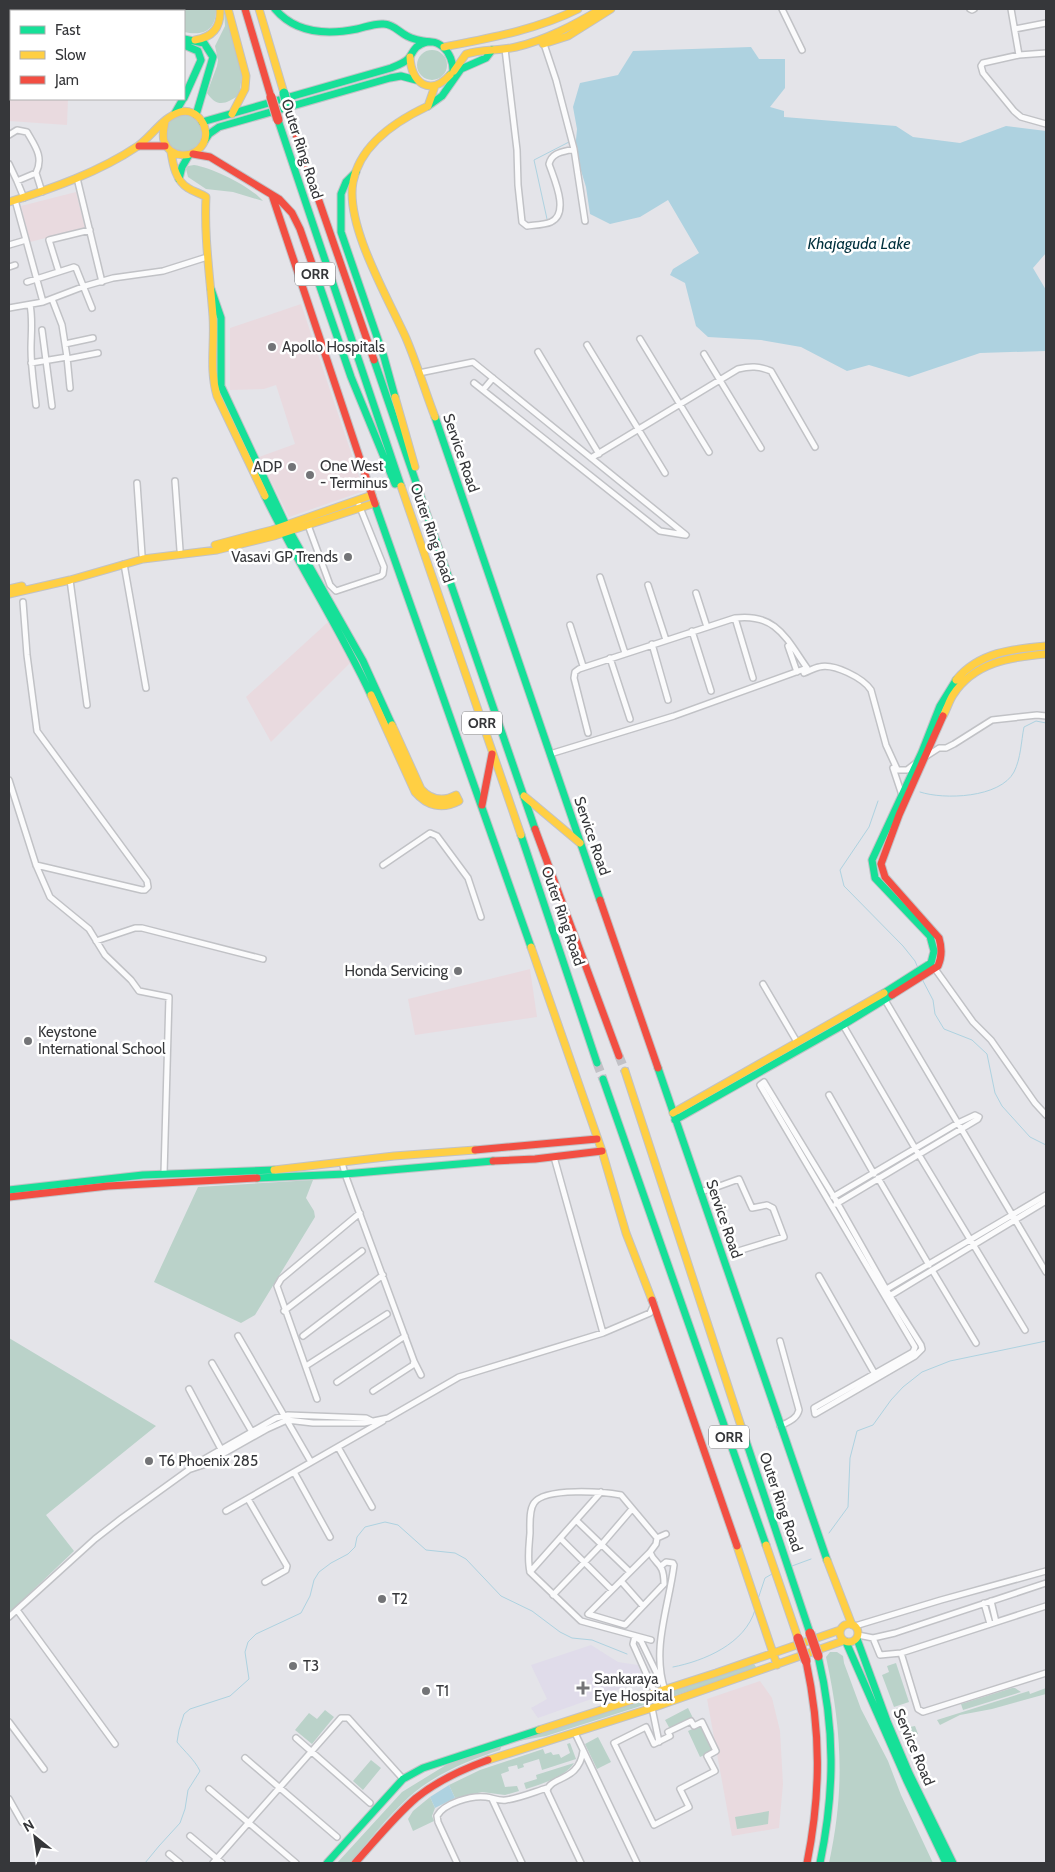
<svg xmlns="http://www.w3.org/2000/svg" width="1055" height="1872" font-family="Cabin,sans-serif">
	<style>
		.commercial { fill: #e9dadf }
		.medical { fill: #e0dcea }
		.green { fill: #bad2c9 }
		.water { fill: #aed2e0 }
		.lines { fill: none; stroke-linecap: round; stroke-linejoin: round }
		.stream { stroke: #aed2e0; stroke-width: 1 }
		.highway-tunnel { stroke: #c1c1c6; stroke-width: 9; stroke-dasharray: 9 4.5; stroke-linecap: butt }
		.street-casing { stroke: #c1c2c6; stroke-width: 8 }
		.fast-casing { stroke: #c1c2c6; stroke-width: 9 }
		.slow-casing { stroke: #c1c2c6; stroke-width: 9 }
		.jam-casing { stroke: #c1c2c6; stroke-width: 9 }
		.street { stroke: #fbfbfc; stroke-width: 5 }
		.fast { stroke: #16e098; stroke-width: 7 }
		.slow { stroke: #ffcf43; stroke-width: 7 }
		.jam { stroke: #f24e42; stroke-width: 7 }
		.fast-bridge-casing { stroke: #c1c2c6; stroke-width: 11; stroke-linecap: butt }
		.jam-bridge-casing { stroke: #c1c2c6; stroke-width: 11; stroke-linecap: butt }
		.fast-bridge { stroke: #16e098; stroke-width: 9 }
		.jam-bridge { stroke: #f24e42; stroke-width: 9 }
		.poi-dot { fill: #737477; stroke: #fff; stroke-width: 2 }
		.labels { text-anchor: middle; stroke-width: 5; stroke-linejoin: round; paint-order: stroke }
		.shield { fill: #fff; stroke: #727375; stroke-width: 1 }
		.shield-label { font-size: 14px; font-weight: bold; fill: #36373a }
		.street-label { font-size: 15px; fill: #36373a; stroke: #fff }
		.poi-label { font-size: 15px; fill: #36373a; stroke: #fff; text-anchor: start }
		.water-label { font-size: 16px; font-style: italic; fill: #00303d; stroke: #fff }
	</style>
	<rect width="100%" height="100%" fill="#e4e4e9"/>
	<path class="commercial" d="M10,28L11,99H68L67,125L9,121Z
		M76,192L85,228L30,242L21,206Z
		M301,304L364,491L289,517L259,457L295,444L276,385L264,389L230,390V328Z
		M328,622L350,663L271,742L246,697Z
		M530,969L537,1017L415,1035L408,999Z
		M760,1681L772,1698L780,1731L783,1784L779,1828L732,1836L707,1699Z"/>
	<path class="medical" d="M591,1645L618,1662L638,1665L645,1680L538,1718L531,1708L547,1699L531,1665Z"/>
	<path class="green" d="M64,9H216C216,31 203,36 184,32V11H80Z
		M224,9L243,70L239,95C226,104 217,108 207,93L217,66L218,60L215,46L225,26Z
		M417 65a15 15 0 1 1 30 0a15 15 0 1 1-30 0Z
		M166 133a18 18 0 1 1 36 0a18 18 0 1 1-36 0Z
		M194,165C213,168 250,186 263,201L233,192L206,189L188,177L186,169L188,166Z
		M313,1180L306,1198L314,1211L315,1217L255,1315L241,1323L154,1282L198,1187Z
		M9,1338L156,1426L46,1515L74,1551L9,1613Z
		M830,1652H837L843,1656L844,1663L861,1709L888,1761L901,1795L933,1863H829C845,1789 842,1731 826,1657Z
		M896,1663L909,1702L894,1707L882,1675L889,1672L887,1666Z
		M754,1664L757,1668L745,1673L546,1736L519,1741V1739Z
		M1012,1688H1015L1021,1692L963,1710L961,1704Z
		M1046,1688V1694L992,1709L960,1715L940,1725L937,1720L1029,1691L1030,1694Z
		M903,1706L910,1727L915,1726L918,1734L906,1739L896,1709Z
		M688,1708L693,1718L670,1729L665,1720Z
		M325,1710L334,1717L312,1744L295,1730L309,1713L317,1719Z
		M701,1725L713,1751L700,1757L688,1731Z
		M598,1737L611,1762L597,1769L585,1744Z
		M503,1743L500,1750C467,1761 435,1774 409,1797C387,1817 369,1841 350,1863H337L402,1792L446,1765Z
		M570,1743L576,1759L542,1770L539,1759L523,1764L524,1767L518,1769L517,1765L508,1767L509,1771L501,1774L505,1787L517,1786L519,1791L505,1795L482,1792L455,1798L449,1785L480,1770L543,1749L545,1754L551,1752L553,1755L559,1754L561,1758L570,1753L567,1744Z
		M371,1760L381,1768L363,1790L353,1781Z
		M574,1763C565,1777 542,1784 526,1789L524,1783L537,1779L536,1775Z
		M430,1797L435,1808L432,1816L434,1821L413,1831L408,1819L413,1811Z
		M769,1811L768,1824L737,1829L735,1817Z"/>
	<path class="water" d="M751,47L759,59H785V88L770,107L784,111V117L896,126L913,137L960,143L1006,126L1046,131V253L1033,268L1046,290V351L980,353L909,377L869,365L847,371L801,347L761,340L708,337L696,326L685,283L670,275L673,269L699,253L668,200L640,217L610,224L590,214L586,187L575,151L577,129L573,107L580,83L618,75L633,51Z
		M449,1785L455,1798L435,1808L430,1797Z"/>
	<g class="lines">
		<path class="stream" d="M547,219L534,160L569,142
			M920,792C944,800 1000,798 1014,772C1021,758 1021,742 1024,727L1036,721L1046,723
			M878,801L869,827L840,870L844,886L903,946L915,961L918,968
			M922,979L933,1000L935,1014L944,1029L972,1040L987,1054L995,1093L1002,1106L1030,1137L1046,1145
			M829,1533L848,1507L850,1458L857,1431L873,1425L891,1400L903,1387L922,1372L950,1361L1046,1341
			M792,1566L811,1559
			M758,1599L765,1578L772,1574
			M673,1667C704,1661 745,1644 755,1610
			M145,1863L159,1846L180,1823L185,1809L188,1790L200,1771C194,1759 185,1752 177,1742L179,1730L184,1714L190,1709L230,1696L249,1679L245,1652L248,1642L256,1634L301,1613L310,1596L314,1580L319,1572L331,1563L348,1554L355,1547L357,1537L365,1527L385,1522L398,1525L426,1550L455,1553L466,1559L501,1596L532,1611L560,1632L572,1638L592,1640L627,1654"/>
		<path class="highway-tunnel" d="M619,1056L625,1071
			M597,1063L603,1079"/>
		<g class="street-casing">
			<path id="street" d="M782,9L802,50
				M970,9L972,10L974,9
				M1011,9L1019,55
				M1015,29L1046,23
				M543,41L556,80L574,149
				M505,49L517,150L518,185L522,222L527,226C534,225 544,225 551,222C570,213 554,179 549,164C552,152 563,152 574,149L585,221
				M1046,53L1019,55L983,63L981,66L983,73L1014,111L1021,117L1046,124
				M9,135L17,130L27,132C35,146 44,157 36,173
				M9,164L17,181L36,173L42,192
				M77,178L102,282
				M17,181L24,198
				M15,200L43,302L85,286L113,278L163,271L204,258
				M9,245L26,240
				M9,267L15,265
				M58,269L49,240L90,230
				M27,282L74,267L76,268L92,308
				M52,299L62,325L67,357
				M30,305C33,319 31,334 31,349C31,368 34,386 36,405
				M9,308L43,302
				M42,330L52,406
				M640,339L709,452
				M65,344L93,338
				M587,345L665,473
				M538,352L599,454
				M704,354L761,448
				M67,359L98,353
				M31,363L67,357L70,388
				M419,373L473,362L686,535
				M474,383L660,531L685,535
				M483,390L493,378
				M591,458L738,369C750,366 759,366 771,371L815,447
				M175,481L180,550
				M137,483L142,555
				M308,525L330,585L336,591L381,576L383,574L384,567L359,505
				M124,564L146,688
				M600,577L625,653
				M70,580L87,705
				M648,585L666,640
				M696,593L707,627
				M23,602L27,655L37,731L147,881L148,887L145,890H142L36,865
				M735,618L753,678
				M570,625L583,666
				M692,631L711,691
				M652,644L668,700
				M788,646L797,672
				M610,658L630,719
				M804,673C809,671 814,668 819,667C834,663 863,678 871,690L886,745L897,769
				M550,754L674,716L807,668C786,638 776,613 735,618L579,669L575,672L574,678L588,733
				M925,757L939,748H946L954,744L992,720L1037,715L1046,716
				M893,768L902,795
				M895,770H907L916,763
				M9,780L36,865L50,897L89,929L105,955L131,980L139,991L169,997L164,1174
				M383,865L430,833L437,836L468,878L481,917
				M96,941L135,928H142L263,959
				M933,966L973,1022L991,1040L1035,1103L1046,1115
				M763,984L797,1042
				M885,1000L1046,1272
				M843,1025L919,1155L1025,1330
				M764,1082L834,1197L890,1296L921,1345L922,1349L915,1356L815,1414L814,1408L913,1352L915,1347L760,1085Z
				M829,1095L874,1174
				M554,1157L603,1333
				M342,1162L345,1174L414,1361L413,1365L373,1391
				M878,1178L929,1265
				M700,1192L714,1188L735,1252L784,1237L773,1208L767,1205L752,1208L739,1179L714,1188
				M833,1197L958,1123L975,1115L979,1117L978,1119L836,1204
				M932,1270L976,1343
				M819,1276L876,1376
				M885,1290L1046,1195
				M888,1297L1046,1201
				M284,1311L362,1251
				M238,1336L311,1462
				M303,1336L383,1275
				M414,1361L421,1375
				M212,1363L252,1432
				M306,1366L387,1314
				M337,1382L405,1336
				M189,1389L222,1451
				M317,1399L277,1286L281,1279L360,1213
				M780,1426C788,1422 797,1419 799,1410L780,1341
				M338,1447L372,1507
				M188,1470L203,1465L267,1429L287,1420L313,1423H364L388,1418L459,1377L603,1333L650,1313L654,1304
				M294,1472L330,1537
				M248,1499L287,1566L286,1570L265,1582
				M226,1511L383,1421
				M576,1520L630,1572
				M560,1538L612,1590
				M657,1538L666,1534
				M650,1552L588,1614L625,1625L664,1584C664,1561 655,1566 650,1552L656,1544L657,1538L621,1495C604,1492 545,1487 534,1503C529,1510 530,1524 530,1533C529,1546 527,1559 530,1572L581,1621L651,1640
				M661,1566L666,1562L673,1563L674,1565C669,1606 651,1649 665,1690
				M530,1572L601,1492
				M621,1581L643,1606
				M553,1595L602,1544L632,1509
				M991,1601L996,1622
				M984,1603L990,1624
				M17,1610L115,1744
				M9,1617L95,1539L122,1518L201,1461L276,1418L288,1415L366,1418L372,1421
				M855,1626L941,1600L1046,1571
				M858,1635L873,1638L895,1633L1046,1583
				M635,1636L633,1644L655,1693
				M637,1638L641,1641L659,1678
				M873,1638L880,1655L901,1653L1046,1606
				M901,1653L918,1709L923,1712L1046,1673
				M652,1708L659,1742
				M691,1721L694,1726L702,1722L716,1751L707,1756L715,1771L680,1789L689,1807L654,1825L614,1743L646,1727L654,1744L670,1736L668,1732Z
				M9,1722L44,1769
				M575,1733L637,1863
				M296,1738L370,1803
				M245,1758L337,1837
				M209,1789L296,1863
				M9,1799L22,1822
				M492,1799L522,1863
				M190,1836L222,1863
				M169,1854L180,1863
				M213,1863L341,1718H348L403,1779
				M457,1863L438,1822L437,1816C444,1803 472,1795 486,1797C493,1798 499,1801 506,1800C520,1798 534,1792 547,1788
				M581,1863L547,1791C550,1776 579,1782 583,1751"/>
		</g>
		<g class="fast-casing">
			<path id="fast" d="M275,9C296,34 327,35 357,29C366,27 375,23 384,24C393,24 399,32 407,36C414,40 422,41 430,42
				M184,39L204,43L213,57L196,115
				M184,45L198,51L201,60L184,98
				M428,106L442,96L461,69L486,58L492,50
				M175,113L183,99
				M278,120L401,486
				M202,122L391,68C396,66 404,63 408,59C412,55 413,49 418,46C437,33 454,53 453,72L450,75
				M205,140L209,134L219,127L390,78L401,76L416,80
				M356,172L346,182L341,194V232L384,357L395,397
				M179,179L182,167L189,155
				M317,278L351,377L395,484
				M211,289L221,318V386L286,525L363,661L392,725
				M374,360L535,829
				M435,417L600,900
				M265,496C298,564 339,627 371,695
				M375,504L531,947
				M521,835L597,1063
				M884,993L931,963L934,951L930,936L875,878L872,860L922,752L940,706L956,680
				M658,1068L827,1560
				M603,1079L766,1545
				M675,1120L843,1025L892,995
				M257,1178L345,1174L493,1161
				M9,1190L143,1175L274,1170
				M741,1426L810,1633
				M857,1639L887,1721L909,1773L953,1863
				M846,1642L907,1781L946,1863
				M818,1656C835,1727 835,1791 820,1863
				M327,1863L403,1779L423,1768L539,1730"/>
		</g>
		<g class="slow-casing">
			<path id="slow" d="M228,9L246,76L245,89L232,114
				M259,9L284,93
				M9,16L11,17
				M195,40C213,37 221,27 220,9
				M543,44L568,36L611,9
				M444,47C490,38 536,30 578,9
				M410,57C411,83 430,97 450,75
				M454,71L466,54C482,49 499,51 516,47C546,40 574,25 601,9
				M171,152C173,165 176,181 188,188C194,192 200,193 206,197C204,237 210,276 213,316C215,344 209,368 217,396L265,496
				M9,202C54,188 99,172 138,146C152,136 163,117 180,112C197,107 212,129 203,144C194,159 170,159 164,141C162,134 164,128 165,122
				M395,397L415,467
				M435,417C425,391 417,364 406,338C388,298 345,225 353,182C360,144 396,121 428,106L435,86
				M401,486L521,835
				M215,545L272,530L372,495
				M9,589L22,586
				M9,594L70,580L143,559L217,550L274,536L375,503
				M956,680C979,652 1012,649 1046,646
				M371,695L415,792C427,806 442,810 459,801L456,795C443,802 431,800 421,789L392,725
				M943,716C947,709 949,701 953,695C974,662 1011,657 1046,654
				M524,796L580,843
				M531,947L602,1151L626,1233L652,1300
				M625,1071L741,1426
				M673,1113L884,993
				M274,1170L394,1156L475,1150
				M766,1545L798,1638
				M737,1546L777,1665
				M827,1560L852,1625
				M840 1633a9 9 0 1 1 18 0a9 9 0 1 1-18 0Z
				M539,1730L716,1673L840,1630
				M488,1760L652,1708L843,1641"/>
		</g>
		<g class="jam-casing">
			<path id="jam" d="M9,9L20,11
				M245,9L271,97
				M290,117L374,360
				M139,146H165
				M193,154L210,157L279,199L292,213L300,229L317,278
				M272,195L375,504
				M482,805L492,754
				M535,829L619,1056
				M600,900L658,1068
				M892,995L938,966C942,957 942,948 939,938L885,877L881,864L899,815L943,716
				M475,1150L597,1139
				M493,1161L535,1159L602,1151
				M9,1197L108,1186L257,1178
				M652,1300L737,1546
				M806,1661C821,1731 821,1793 807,1863
				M355,1863C375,1841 394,1817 416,1798C437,1781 463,1769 488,1760"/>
		</g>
		<use href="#street" class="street"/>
		<use href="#fast" class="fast"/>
		<use href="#slow" class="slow"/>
		<use href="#jam" class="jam"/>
		<g class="fast-bridge-casing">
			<path id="fast-bridge" d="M284,93L290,117"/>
		</g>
		<g class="jam-bridge-casing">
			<path id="jam-bridge" d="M271,97L278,120
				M810,1633L818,1656
				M798,1638L806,1661"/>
		</g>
		<use href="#fast-bridge" class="fast-bridge"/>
		<use href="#jam-bridge" class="jam-bridge"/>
	</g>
	<g class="poi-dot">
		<circle cx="272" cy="347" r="5"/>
		<circle cx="292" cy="467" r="5"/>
		<circle cx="310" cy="475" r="5"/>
		<circle cx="348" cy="557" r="5"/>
		<circle cx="458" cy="971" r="5"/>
		<circle cx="28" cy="1041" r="5"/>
		<circle cx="149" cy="1461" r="5"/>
		<circle cx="382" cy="1599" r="5"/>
		<circle cx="293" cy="1666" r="5"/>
		<path d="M580.5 1680.5h5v5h5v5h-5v5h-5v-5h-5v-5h5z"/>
		<circle cx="426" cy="1691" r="5"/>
	</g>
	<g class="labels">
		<g class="shield">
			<rect x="295" y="262.5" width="40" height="23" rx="4"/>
			<rect x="462" y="711.5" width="40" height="23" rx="4"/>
			<rect x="709" y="1425.5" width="40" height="23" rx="4"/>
		</g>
		<g class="shield-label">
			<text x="315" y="279">ORR</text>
			<text x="482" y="728">ORR</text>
			<text x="729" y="1442">ORR</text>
		</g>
		<g class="street-label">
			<text transform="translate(302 149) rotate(72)" y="5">Outer Ring Road</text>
			<text transform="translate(461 453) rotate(71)" y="5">Service Road</text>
			<text transform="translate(432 533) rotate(71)" y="5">Outer Ring Road</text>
			<text transform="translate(592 836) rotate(71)" y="5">Service Road</text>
			<text transform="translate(563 916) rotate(71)" y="5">Outer Ring Road</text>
			<text transform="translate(724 1219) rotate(71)" y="5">Service Road</text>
			<text transform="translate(781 1502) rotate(71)" y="5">Outer Ring Road</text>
			<text transform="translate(914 1747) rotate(67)" y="5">Service Road</text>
		</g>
		<g class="poi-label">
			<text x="282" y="352">Apollo Hospitals</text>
			<text x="320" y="471">One West<tspan x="320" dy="17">- Terminus</tspan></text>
			<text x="282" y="472" text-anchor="end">ADP</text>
			<text x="338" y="562" text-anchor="end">Vasavi GP Trends</text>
			<text x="448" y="976" text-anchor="end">Honda Servicing</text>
			<text x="38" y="1037">Keystone<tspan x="38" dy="17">International School</tspan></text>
			<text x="159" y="1466">T6 Phoenix 285</text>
			<text x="392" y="1604">T2</text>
			<text x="303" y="1671">T3</text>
			<text x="594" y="1684">Sankaraya<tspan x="594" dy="17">Eye Hospital</tspan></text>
			<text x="436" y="1696">T1</text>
		</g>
		<g class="water-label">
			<text x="859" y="249">Khajaguda Lake</text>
		</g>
	</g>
	<rect width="1055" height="1872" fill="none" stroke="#36373a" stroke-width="20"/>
	<rect x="10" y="10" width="175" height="90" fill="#ffffff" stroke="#afafb0"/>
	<rect x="20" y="26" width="25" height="8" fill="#16e098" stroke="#afafb0"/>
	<text x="55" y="35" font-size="15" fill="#36373a">Fast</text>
	<rect x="20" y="51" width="25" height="8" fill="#ffcf43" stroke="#afafb0"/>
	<text x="55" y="60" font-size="15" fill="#36373a">Slow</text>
	<rect x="20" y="76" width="25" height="8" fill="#f24e42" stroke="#afafb0"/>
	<text x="55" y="85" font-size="15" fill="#36373a">Jam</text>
	<g transform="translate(35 1837) rotate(330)" stroke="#ffffff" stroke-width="4" paint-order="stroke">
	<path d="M0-4L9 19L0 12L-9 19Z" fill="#36373a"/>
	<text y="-8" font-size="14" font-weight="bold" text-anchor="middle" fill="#36373a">N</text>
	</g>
</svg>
